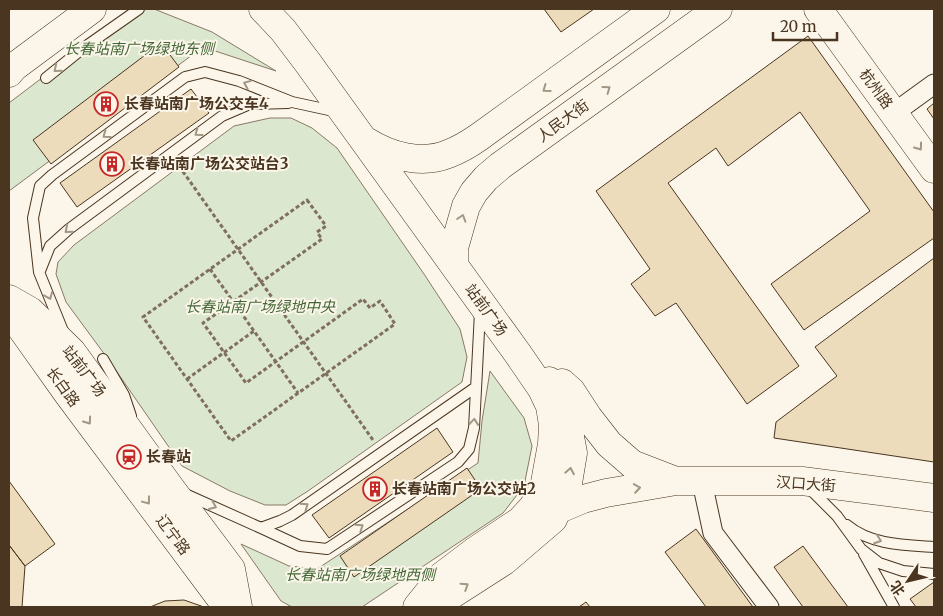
<svg xmlns="http://www.w3.org/2000/svg" width="943" height="616" font-family="Merriweather,'Noto Sans SC',serif">
	<style>
		.green { fill: #dce7d0; stroke: #887966 }
		.building { fill: #ecdcbc; stroke: #4a3520 }
		.lines { fill: none; stroke-linecap: round; stroke-linejoin: round }
		.lane-casing { stroke: #4a3520; stroke-width: 12 }
		.street-casing { stroke: #4a3520; stroke-width: 21 }
		.secondary-casing { stroke: #4a3520; stroke-width: 29 }
		.primary-casing { stroke: #4a3520; stroke-width: 29 }
		.path { stroke: #7f6f5c; stroke-width: 3; stroke-dasharray: 4 2.5; stroke-linecap: butt }
		.lane { stroke: #fbf6e9; stroke-width: 10 }
		.street { stroke: #fbf6e9; stroke-width: 19 }
		.secondary { stroke: #fbf6e9; stroke-width: 28 }
		.primary { stroke: #fbf6e9; stroke-width: 28 }
		.oneway { stroke: #a29684 }
		.labels { text-anchor: middle; stroke-width: 4; stroke-linejoin: round; paint-order: stroke }
		.park-label { font-size: 15px; font-style: italic; fill: #436837; stroke: #fbf6e9 }
		.street-label { font-size: 15px; fill: #4a3520; stroke: #fbf6e9 }
		.poi-label { font-size: 15px; font-weight: bold; fill: #4a3520; stroke: #fbf6e9; text-anchor: start }
	</style>
	<rect width="100%" height="100%" fill="#fbf6e9"/>
	<path class="green" d="M131,9H154L212,32L276,71L203,47L9,191V103L105,30Z
		M270,118H291L312,128L337,148L424,274L460,329L467,357L462,382L308,491L286,505H265L230,491L182,466L108,359L66,302L56,274L58,262L74,245L234,126Z
		M490,371L524,418L532,446L524,486L503,513L362,607H292L281,601L241,544L289,566L317,569L478,463L482,421Z"/>
	<path class="building" d="M544,9H594L561,32Z
		M808,36L934,212V238L804,330L771,284L870,211L800,112L728,166L716,148L668,183L799,366L747,404L676,303L655,316L631,284L650,269L596,191Z
		M161,43L179,67L51,164L33,140Z
		M191,89L209,113L77,207L60,183Z
		M934,103V119L927,109Z
		M934,258V462L774,438L776,422L837,376L815,347Z
		M437,428L453,452L329,538L312,515Z
		M467,468L481,489L354,577L340,556Z
		M9,481L55,544L25,566L9,545Z
		M696,529L753,607H706L665,552Z
		M9,545L25,566L22,607H9Z
		M803,546L848,607H803L774,567Z
		M934,582V607H916L910,599Z
		M184,600L204,607H150L165,601Z
		M586,602L590,607H579Z"/>
	<g class="lines">
		<g class="lane-casing">
			<path id="lane" d="M46,78L82,49L139,9
				M40,271L50,246L69,229L222,116L250,104L288,103
				M63,331L39,272L33,218L40,186L52,175L185,77L205,72L239,81L292,102L338,112
				M103,359L124,395L131,416
				M808,487L837,516L861,549L879,563L903,571L934,574
				M183,493L261,528L300,546L327,549L458,462L469,449L474,428L480,312
				M847,525C871,545 904,545 934,547
				M261,528L280,521L292,515L476,387
				M864,554L894,607"/>
		</g>
		<g class="street-casing">
			<path id="street" d="M894,113L934,84
				M702,482L713,533L769,607"/>
		</g>
		<g class="secondary-casing">
			<path id="secondary" d="M818,9L934,169
				M676,481H802L934,498
				M557,510L583,499L606,493L676,481L632,464L609,444L588,417L571,391L562,383
				M421,607L448,597L504,561L553,519L567,489L573,453L566,415L549,381"/>
		</g>
		<g class="primary-casing">
			<path id="primary" d="M263,9L283,30L308,63L518,354L542,389L550,406L553,425L552,444L544,488L533,507L520,521L475,551L442,576L417,607
				M9,73L14,67L92,9
				M366,141C390,156 421,165 448,154C459,150 469,144 479,137L656,9
				M454,265V248L466,206L474,192L486,178L500,166L718,9
				M9,299L30,311L72,352L169,486L231,569L238,607
				M9,311L68,394L227,607"/>
		</g>
		<path class="path" d="M179,166L373,440
			M307,200L326,226L317,232L322,239L203,323L246,383L363,299L370,308L380,301L395,324L231,441L143,317Z
			M210,269L298,393
			M187,379L254,331"/>
		<use href="#lane" class="lane"/>
		<use href="#street" class="street"/>
		<use href="#secondary" class="secondary"/>
		<use href="#primary" class="primary"/>
	</g>
	<defs><path id="oneway-chevron" d="M-2-3.5L2.5 0L-2 3.5" fill="none" stroke-width="1.6" stroke-linecap="round" stroke-linejoin="round" transform="scale(1.25)"/></defs>
	<g class="oneway">
		<use href="#oneway-chevron" transform="translate(57 69) rotate(141)"/>
		<use href="#oneway-chevron" transform="translate(247 84) rotate(-158)"/>
		<use href="#oneway-chevron" transform="translate(546 89) rotate(144)"/>
		<use href="#oneway-chevron" transform="translate(607 89) rotate(-36)"/>
		<use href="#oneway-chevron" transform="translate(198 133) rotate(144)"/>
		<use href="#oneway-chevron" transform="translate(106 135) rotate(144)"/>
		<use href="#oneway-chevron" transform="translate(919 147) rotate(54)"/>
		<use href="#oneway-chevron" transform="translate(462 218) rotate(-72)"/>
		<use href="#oneway-chevron" transform="translate(68 230) rotate(140)"/>
		<use href="#oneway-chevron" transform="translate(49 296) rotate(68)"/>
		<use href="#oneway-chevron" transform="translate(88 421) rotate(54)"/>
		<use href="#oneway-chevron" transform="translate(474 422) rotate(-85)"/>
		<use href="#oneway-chevron" transform="translate(570 471) rotate(-80)"/>
		<use href="#oneway-chevron" transform="translate(637 488) rotate(-9)"/>
		<use href="#oneway-chevron" transform="translate(147 501) rotate(53)"/>
		<use href="#oneway-chevron" transform="translate(213 506) rotate(24)"/>
		<use href="#oneway-chevron" transform="translate(305 506) rotate(-35)"/>
		<use href="#oneway-chevron" transform="translate(360 527) rotate(-34)"/>
		<use href="#oneway-chevron" transform="translate(878 540) rotate(20)"/>
		<use href="#oneway-chevron" transform="translate(465 586) rotate(-33)"/>
	</g>
	<defs>
		<g id="building-ring" transform="scale(1.25)"><circle r="9.5" fill="#fbf6e9" stroke="#c62828" stroke-width="1.5"/><path d="M-4-6H4V6H1V3H-1V6H-4ZM-2.5-4.3h1.7v1.8h-1.7ZM.8-4.3h1.7v1.8H.8ZM-2.5-1h1.7V.8h-1.7ZM.8-1h1.7V.8H.8Z" fill="#c62828"/></g>
		<g id="station-ring" transform="scale(1.25)"><circle r="9.5" fill="#fbf6e9" stroke="#c62828" stroke-width="1.5"/><path d="M-3-6H3Q5-6 5-4V2Q5 4 3 4L4.5 6H3L1.5 4h-3L-3 6H-4.5L-3 4Q-5 4-5 2V-4Q-5-6-3-6ZM-3.5-4v3h7v-3ZM-3.5 1v1.5H-2V1ZM2 1v1.5H3.5V1Z" fill="#c62828"/></g>
	</defs>
	<g fill-rule="evenodd">
		<use href="#building-ring" x="106" y="104"/>
		<use href="#building-ring" x="112" y="164"/>
		<use href="#station-ring" x="129" y="457"/>
		<use href="#building-ring" x="375" y="489"/>
	</g>
	<g class="labels">
		<g class="park-label">
			<text x="139" y="54">长春站南广场绿地东侧</text>
			<text x="260" y="312">长春站南广场绿地中央</text>
			<text x="360" y="580">长春站南广场绿地西侧</text>
		</g>
		<g class="street-label">
			<text transform="translate(876 89) rotate(54)" y="5">杭州路</text>
			<text transform="translate(563 121) rotate(-36)" y="5">人民大街</text>
			<text transform="translate(486 310) rotate(54)" y="5">站前广场</text>
			<text transform="translate(84 371) rotate(52)" y="5">站前广场</text>
			<text transform="translate(63 387) rotate(54)" y="5">长白路</text>
			<text transform="translate(806 484) rotate(4)" y="5">汉口大街</text>
			<text transform="translate(173 535) rotate(53)" y="5">辽宁路</text>
		</g>
		<g class="poi-label">
			<text x="124" y="109">长春站南广场公交车4</text>
			<text x="130" y="169">长春站南广场公交站台3</text>
			<text x="146" y="462">长春站</text>
			<text x="392" y="494">长春站南广场公交站2</text>
		</g>
	</g>
	<rect width="943" height="616" fill="none" stroke="#4a3520" stroke-width="20"/>
	<g transform="translate(908 581) rotate(235)" stroke="#fbf6e9" stroke-width="4" paint-order="stroke">
	<path d="M0-4L9 19L0 12L-9 19Z" fill="#4a3520"/>
	<text y="-8" font-size="14" font-weight="bold" text-anchor="middle" fill="#4a3520">北</text>
	</g>
	<path d="M773 32v8h64v-8" fill="none" stroke="#4a3520" stroke-width="2.5"/>
	<text x="780" y="32" font-size="15" fill="#4a3520" stroke="#fbf6e9" stroke-width="4" paint-order="stroke">20 m</text>
</svg>
